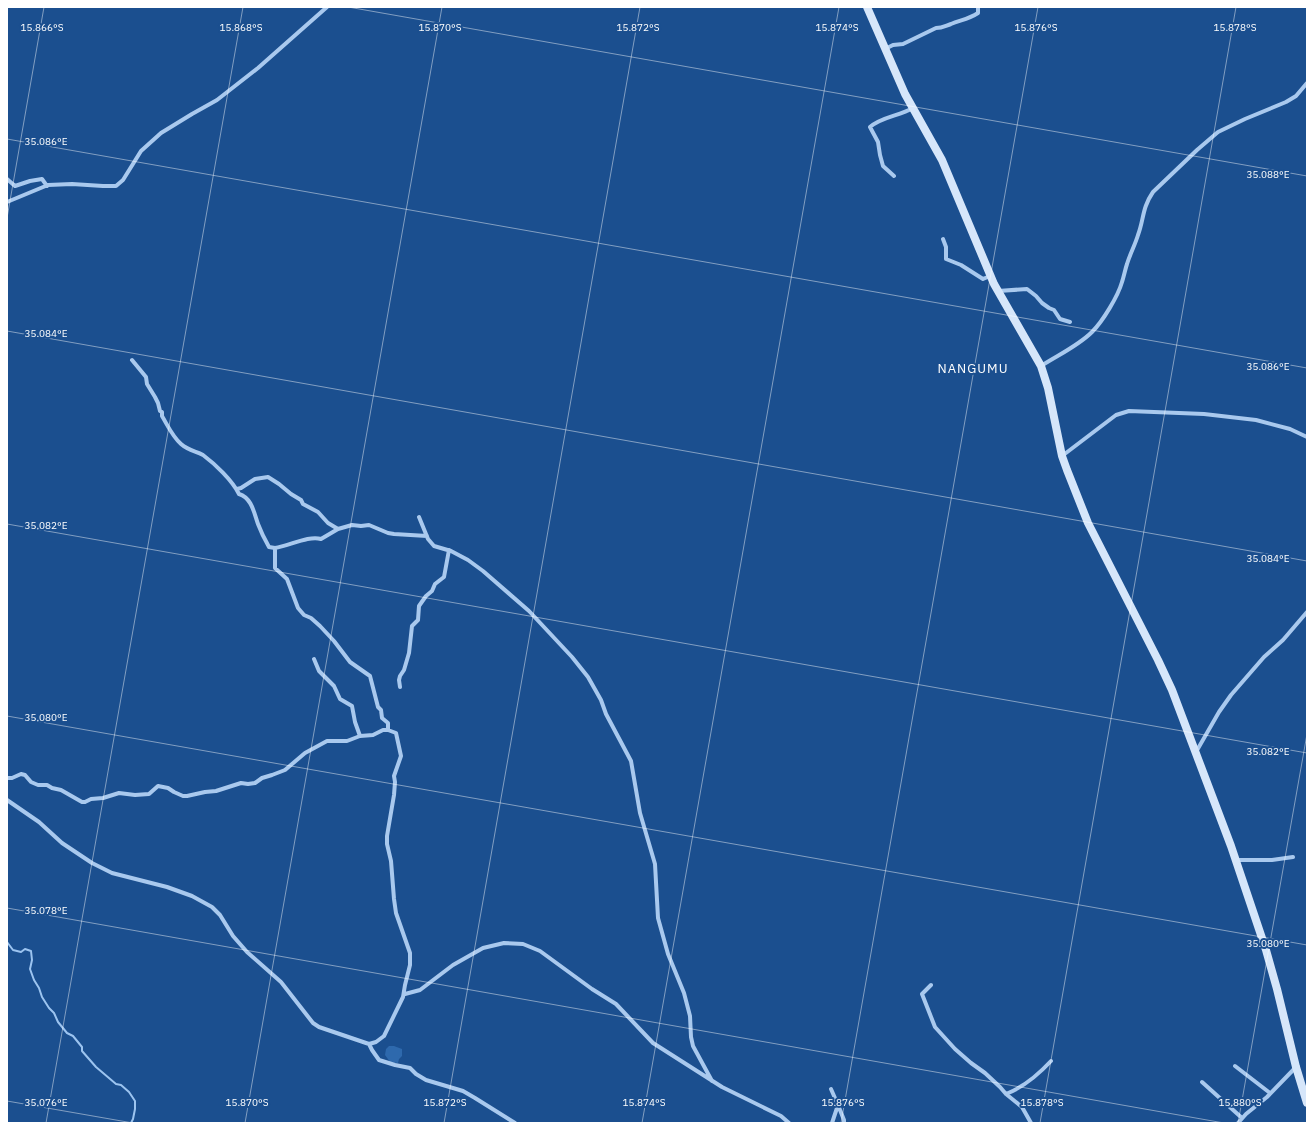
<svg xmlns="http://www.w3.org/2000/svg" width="1314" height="1130" font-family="'IBM Plex Sans',sans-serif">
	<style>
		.green { fill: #2e69ad }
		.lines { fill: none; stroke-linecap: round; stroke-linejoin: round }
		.stream { stroke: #9cc4f0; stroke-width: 2 }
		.street { stroke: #a9c9ee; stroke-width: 4 }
		.secondary { stroke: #d6e6fa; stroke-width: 8 }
		.ticks { fill: none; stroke: #fff; stroke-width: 1; stroke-opacity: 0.45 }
		.labels { text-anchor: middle; stroke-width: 4; stroke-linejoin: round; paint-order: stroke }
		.quarter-label { font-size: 13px; letter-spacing: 1px; fill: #fff; stroke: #1b4f8f }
		.ticks-label { font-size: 10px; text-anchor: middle; fill: #fff; stroke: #1b4f8f; stroke-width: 4; stroke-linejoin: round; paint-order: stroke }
	</style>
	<rect width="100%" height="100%" fill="#1b4f8f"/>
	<path class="green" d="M389,1046H394L402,1049V1056L399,1059L398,1063L390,1062L385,1055L386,1049Z"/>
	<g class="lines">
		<path class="stream" d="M7,942L13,950L21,952L25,949L31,951L32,960L30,969L34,980L39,988L42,997L49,1008L54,1013L58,1022L67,1033L73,1036L82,1047V1051L96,1067L116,1084L121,1085L129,1092L135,1101V1109L133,1119L131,1123"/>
		<path class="street" d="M885,49L893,45L903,44L936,28C942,28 945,26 951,24C961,20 969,19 978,13V7
			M894,176L883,166L880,155L878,142L870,127C881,117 899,116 913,108
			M7,179L15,186L30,181L42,179L47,186
			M7,202L48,185L72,184L103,186H116L123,180L141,151L161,133L192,114L217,100L258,68L327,7
			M943,239L946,247V259L961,265L983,279L990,276
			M998,291L1027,289L1036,296L1042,303L1049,308L1054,310L1060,319L1070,322
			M132,360L146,377L147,384L155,397L158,403L160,411L162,412V416C168,426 172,436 181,444C189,451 196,451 203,455C215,464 232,480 239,494C252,498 254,513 258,524C261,532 265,540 269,547L275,548V568L287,579L298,608L304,615L311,618L320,626L334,641L350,662L370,676L378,707L381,710L382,718L388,723V730
			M1041,366C1058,355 1078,346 1092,332C1103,321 1118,296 1122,282C1124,276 1125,270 1127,264C1130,254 1135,245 1138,235C1144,219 1142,208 1153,192L1197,150L1218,132L1245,119L1286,102L1296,96L1307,83
			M1062,456L1116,415L1129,411L1204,414L1256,420L1290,429L1307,437
			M237,489L241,488L255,479L268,477L279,484L291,494L301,500L303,504L318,512L328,523L338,529L352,525L361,526L369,525L388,533L394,534L427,536
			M419,517L428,539L434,546L451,551L468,560L483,571L529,611L572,657L588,677L601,700L606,714L631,761L640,813L655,864L658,918L668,954L684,993L690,1016L691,1037L693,1046L712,1081
			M275,548C289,546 309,535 321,539L338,529
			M314,659L319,671L334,686L340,699L352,706L355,722L360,736
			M400,687L399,680L400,676L404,670L409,653L412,626L418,620L419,606L426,596L432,591L435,584L444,577L449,550
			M1196,752L1219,712L1231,695L1264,657L1283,640L1307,612
			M7,778H12L21,774L25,775L31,782L38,785H47L52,788L61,790L82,802H85L91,799L103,798L119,793L135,795L149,794L158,786L168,788L174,792L183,796H187L205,792L216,791L241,783L248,784L255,783L262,778L272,775L285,770L305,753L327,741H347L360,736L373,735L383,730H388L396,733L401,756L394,776L395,782L394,795L387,836V844L391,861L394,899L396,913L410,953V965L405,985L403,997L384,1036L376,1042L369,1044L319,1027L313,1023L281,982L247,952L233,936L220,915L212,907L192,896L167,887L112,873L92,863L62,843L39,822L7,800
			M1236,860H1272L1293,857
			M931,985L922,994L935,1027L955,1049L971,1063L985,1073L1000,1087L1006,1094L1022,1107L1031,1123
			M405,994L420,990L453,965L483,948L504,943L523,944L540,951L592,989L616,1004L653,1043L722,1087L781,1116L789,1123
			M369,1044L372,1050L379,1060L395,1065L410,1068L416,1074L426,1080L463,1091L475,1098L515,1123
			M1235,1066L1270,1093
			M1202,1082L1242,1118
			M831,1089L838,1105L832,1123
			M1006,1094C1024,1087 1038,1075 1051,1061
			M838,1105L844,1120V1123
			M1238,1123L1246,1114L1267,1097L1296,1067"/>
		<path class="secondary" d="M867,7L905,94L942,160L994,284L1041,366L1048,388L1062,456L1067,470L1088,523L1158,660L1172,690L1231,846L1266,950L1277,989L1296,1067L1307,1103"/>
	</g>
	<path class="ticks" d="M348,7L1307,176M7,139L1307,368M7,218L44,7M7,331L1307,561M7,524L1307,753M7,716L1307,945M7,908L1224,1123M7,1101L133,1123M46,1123L243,7M245,1123L442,7M444,1123L640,7M642,1123L839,7M841,1123L1038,7M1040,1123L1236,7M1238,1123L1307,734"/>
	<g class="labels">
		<g class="quarter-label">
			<text x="973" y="373">NANGUMU</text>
		</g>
	</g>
	<g class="ticks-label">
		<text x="42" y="31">15.866°S</text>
		<text x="241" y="31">15.868°S</text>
		<text x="440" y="31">15.870°S</text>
		<text x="638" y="31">15.872°S</text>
		<text x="837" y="31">15.874°S</text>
		<text x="1036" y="31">15.876°S</text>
		<text x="1235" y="31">15.878°S</text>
		<text x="46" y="145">35.086°E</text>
		<text x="1268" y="178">35.088°E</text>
		<text x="46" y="337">35.084°E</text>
		<text x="1268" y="370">35.086°E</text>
		<text x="46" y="529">35.082°E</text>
		<text x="1268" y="562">35.084°E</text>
		<text x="46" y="721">35.080°E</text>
		<text x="1268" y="755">35.082°E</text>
		<text x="46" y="914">35.078°E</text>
		<text x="1268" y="947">35.080°E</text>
		<text x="247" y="1106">15.870°S</text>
		<text x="445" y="1106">15.872°S</text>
		<text x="644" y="1106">15.874°S</text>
		<text x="843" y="1106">15.876°S</text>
		<text x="1042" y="1106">15.878°S</text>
		<text x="1240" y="1106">15.880°S</text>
		<text x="46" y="1106">35.076°E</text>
	</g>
	<rect width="1314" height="1130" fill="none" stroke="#ffffff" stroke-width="16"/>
</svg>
